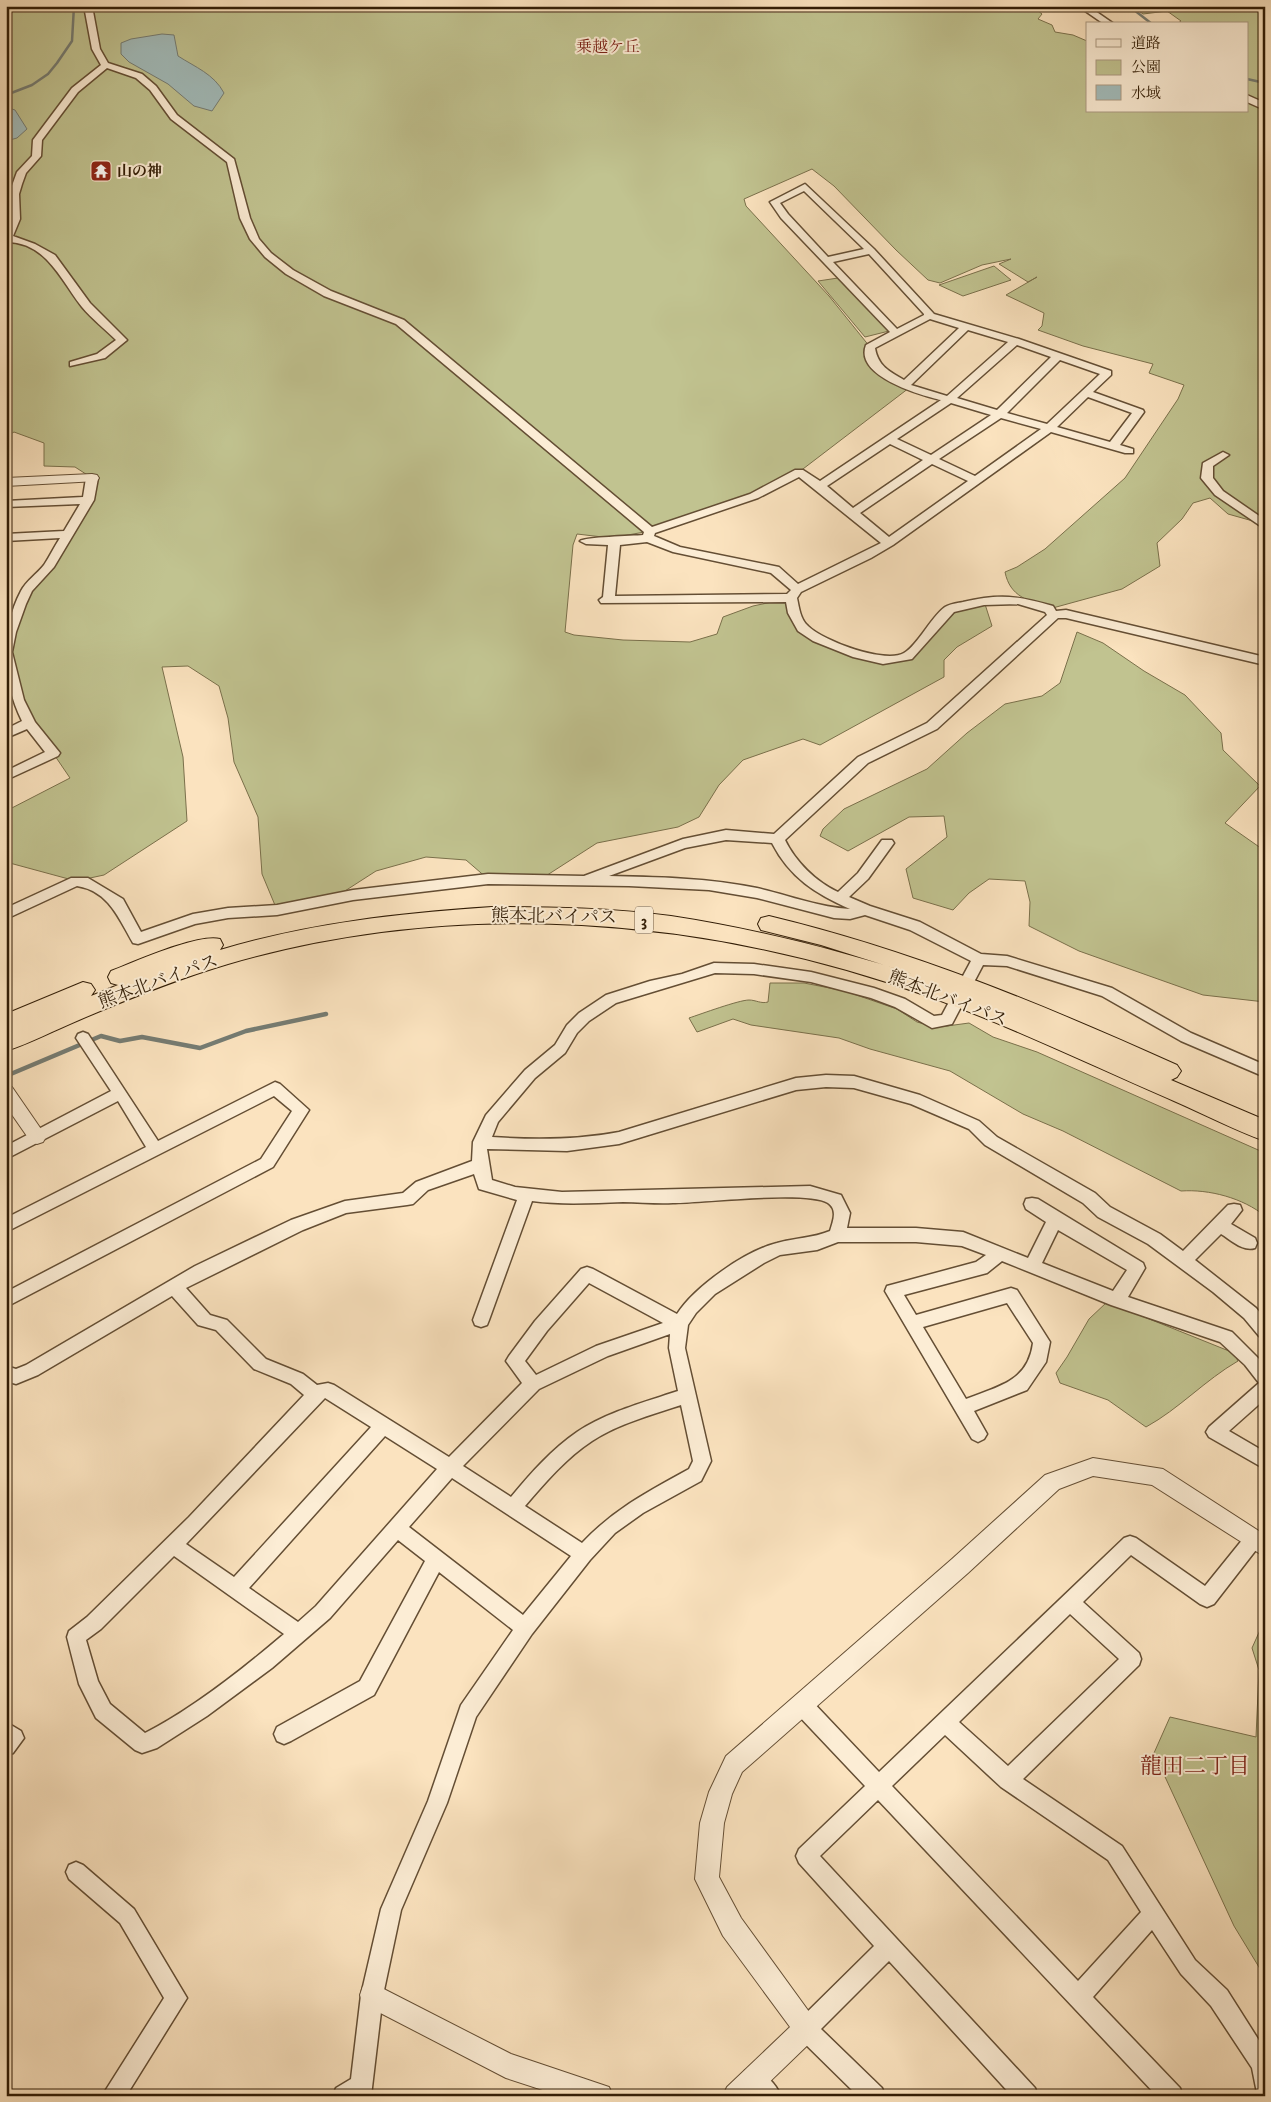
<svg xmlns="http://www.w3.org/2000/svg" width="1271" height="2102" font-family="'IM FELL DW Pica','Noto Serif JP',serif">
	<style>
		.green { fill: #c1c390; stroke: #7a704b }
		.water { fill: #a2bcbb; stroke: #757c73 }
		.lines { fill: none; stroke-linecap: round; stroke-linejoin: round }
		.stream-far1 { stroke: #757c73; stroke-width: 2.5 }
		.stream { stroke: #757c73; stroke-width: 4.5 }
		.minor-casing { stroke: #644e34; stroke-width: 3 }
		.tertiary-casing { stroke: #644e34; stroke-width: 2 }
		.trunk-casing { stroke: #321d06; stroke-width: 2 }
		.minor { fill: #fcedd5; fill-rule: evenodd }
		.tertiary { fill: #fcedd5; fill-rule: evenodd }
		.trunk { fill: #fbe3bf; fill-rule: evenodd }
		.labels { text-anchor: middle; stroke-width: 4; stroke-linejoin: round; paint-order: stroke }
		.far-poi-label { font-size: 15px; font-weight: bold; fill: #321d06; stroke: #fcedd5; text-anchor: start }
		.far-quarter-label { font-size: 16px; fill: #7a1f14; stroke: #fcedd5 }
		.shield { fill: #fcedd5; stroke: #6f5b44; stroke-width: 1 }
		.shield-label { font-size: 16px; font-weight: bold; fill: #321d06 }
		.street-label { font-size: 18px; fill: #321d06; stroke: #fcedd5 }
		.near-neighbourhood-label { font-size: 22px; fill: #7a1f14; stroke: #fcedd5 }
	</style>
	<rect width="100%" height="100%" fill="#fbe3bf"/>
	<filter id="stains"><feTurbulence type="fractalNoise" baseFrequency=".004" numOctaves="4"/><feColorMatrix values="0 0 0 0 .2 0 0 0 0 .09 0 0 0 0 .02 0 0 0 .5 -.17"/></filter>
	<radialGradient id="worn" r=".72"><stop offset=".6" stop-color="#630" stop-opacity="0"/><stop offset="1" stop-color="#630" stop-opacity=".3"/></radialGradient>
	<path class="green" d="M6,6H1046L1037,10L1042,14L1038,19L1052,25L1055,32L1073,35L1087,41V111H1247V24H1177L1181,21L1167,11L1143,14L1132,6H1265V519L1260,523L1228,514L1210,498L1193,503L1182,519L1157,543L1160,566L1122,589L1049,609C1028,600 1010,597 1005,572L1017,567L1045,549L1125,478L1178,399L1184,385L1149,373L1153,364L1083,346L1038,330L1042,326L1044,313L1006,295L1037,277L1028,282L999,264L1011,259L982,265L940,283L928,280L896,250L834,186L812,169L744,199L746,206L829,296L870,347L871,355L909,388L799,472L771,488L650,531L611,538L577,534L573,545L565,632L574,635L623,640L690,642L717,634L723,617L753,606L791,598L802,628L872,658L908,656L963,605L984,601L992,626L957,647L944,660V677L820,745L803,739L743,760L719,785L699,817L678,827L597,843L538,881L488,879L466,860L426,857L376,871L334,898L277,910L262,874L258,817L234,762L228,718L219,686L188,666L162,667L183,757L187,821L104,875L76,881L6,862V811L70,778L53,753L29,723L6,652L20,604L48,567L88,500L92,478L75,467L44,466V443L14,432L6,437Z
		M994,266L1011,280L963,296L939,285Z
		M838,278L889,331L865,337L818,281Z
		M1077,632L1103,643L1144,671L1185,695L1221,733L1223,750L1260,786L1225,823L1265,851V1002L1203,995L1079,951L1029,926L1030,902L1025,881L989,879L969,893L953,910L913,898L906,869L947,837L944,816L909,817L848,851L820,836L823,829L844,809L927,769L967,733L1005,704L1042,696L1060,683Z
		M770,983H804L845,991L897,1009L917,1022L928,1025L947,1026L969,1023L993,1037L1037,1052L1265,1153V1216C1243,1198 1209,1189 1181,1191L1063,1131L1023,1114L950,1071L870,1049L839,1038L751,1025L733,1019L700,1031L697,1032L689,1018C701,1014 739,1000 749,1000C756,1000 761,1004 768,1002Z
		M1107,1302L1234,1353L1238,1361C1205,1380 1179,1409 1146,1427L1108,1400L1060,1383L1056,1373L1067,1357L1089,1319Z
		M1265,1619V1977L1234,1926L1154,1753L1170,1717L1256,1737L1259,1670L1252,1648Z"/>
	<path class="water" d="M162,34L174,35L178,56C195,67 214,74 224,93L212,111L194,106L168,84L129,62L121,54V43L131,39Z
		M6,107L15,110L27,129L17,138L6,141Z"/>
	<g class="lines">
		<path class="stream-far1" d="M1129,6L1152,24
			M1247,79L1265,83
			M6,95L32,85L48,74L57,63L72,41L74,6"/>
		<path class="stream" d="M6,1076L101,1036L120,1041L142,1037L200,1048L246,1031L326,1014"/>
		<g class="minor-casing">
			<path id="minor" d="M84,6H92L100,49L108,63L142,74L156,86L177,115L234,159L250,218L259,239L271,253L293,270L331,291L404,320L652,527L750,494L795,470H803L820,481L941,400C920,395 854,376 866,345L890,332L781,218L770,202L805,184L874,249L934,314L1019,339L1111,371V375L1093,392L1143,410L1144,412L1120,445L1133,449V453H1125L1051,432L893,545L871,558L801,592L797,598C799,607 800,619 808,626C823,641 885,664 904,653C918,645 931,617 945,607C950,604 958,603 963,602C1001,593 1017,596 1053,606L1056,611L1066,610L1265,657V665L1066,618H1058L937,729L868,763L785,840C795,861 816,882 838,892L858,873L882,840H892L894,843L868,879L849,897L870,906L920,922L981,954L1007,956L1112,988L1191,1033L1265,1065V1077L1181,1041L1102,996L1007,966L983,965L952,1024L932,1028L895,1007L871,998L811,982L754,974L715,973L616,1003L589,1021L577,1033L565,1053L535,1078L498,1122L492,1137C535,1140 577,1140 619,1132L796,1078L826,1075L854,1076L920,1095L979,1121L997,1137L1095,1193L1110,1207L1160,1234L1183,1251L1228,1205L1234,1204L1240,1205L1242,1210L1231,1224L1255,1238L1257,1243L1255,1248C1243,1252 1231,1240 1221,1234L1195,1260L1256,1308L1265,1319V1338L1259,1336L1244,1318L1213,1292L1148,1244L1098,1217L1083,1203L985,1145L969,1129L911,1104L854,1088L826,1087L796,1090L619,1144L567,1151L487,1149L492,1180L515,1187L562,1192L810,1186L841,1195L850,1213L847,1228H916L963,1232L1028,1258L1046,1222L1026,1209L1024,1204L1026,1199L1032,1198L1038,1199L1143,1263L1145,1268L1128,1297L1232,1332L1265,1365V1399L1229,1431L1265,1452V1469L1209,1437L1206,1432L1209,1427L1259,1383L1245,1365L1220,1342L1111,1305L1002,1261L987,1273L904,1295L916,1315L1011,1288L1017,1290L1050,1342L1046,1362L1027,1390L974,1411L987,1434L984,1439L978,1442L972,1439L885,1291L887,1286L976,1262L986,1255L962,1246L916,1242H838L817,1250L780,1255L764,1263L715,1294L696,1313L688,1325L685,1348L711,1461L701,1481L643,1513L615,1533L590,1560L532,1634L476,1717L447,1803L401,1910L383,1995L371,2096H333L336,2088L351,2079L361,1995L381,1909L428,1801L461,1705L513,1630L439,1572L374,1695L291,1741L284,1744L277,1741L274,1734L277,1727L360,1681L425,1561L398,1540L330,1618L272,1668L207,1716L157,1748L142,1753L135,1750L96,1718L79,1684L67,1637L69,1631L87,1617L189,1517L304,1395L291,1384L254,1369L216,1330L198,1325L172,1296L38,1375L16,1384L6,1381V1366L16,1369L26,1365L195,1266L291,1220L345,1201L403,1193L416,1182L472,1161L473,1142L486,1115L525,1070L555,1045L567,1025L579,1013L606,995L650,981L682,974L714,963L754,964L811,972L874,988L905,999L934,1016L942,1015L971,961L910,930L865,915L850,919L834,918L757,898L709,890L629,886L488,884L353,900L277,915L228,918L195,924L138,944L133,943C119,919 109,891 77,886L6,919V908L71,878H88L123,899L141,932L193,914L228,908L277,905L353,890L488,874L584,876L683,839L726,830L774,834L858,757L927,723L1047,615L1045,612L1018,604L984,605L954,612L912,659L883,664L853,657L813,641L798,631L788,613L786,602L601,603L599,600L603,597L608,545L586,544L580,541C584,537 633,536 643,535L644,532L396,324L324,296L286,274L265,257L250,239L240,218L227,162L171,119L150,90L136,78L107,68L78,92L42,140L41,156L26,173L22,184L19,194L20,219L13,236L35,244L55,255L90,303L127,340L105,358L70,366V362L97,354L116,340C105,329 92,319 82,307C61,281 47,242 6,242V231L10,219L9,194L17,172L32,156L33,140L72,88L101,65L92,49ZM804,191L864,249L828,257L788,214L780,203ZM869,254L924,314V315L897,329L833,262ZM930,319L959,328L904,380C889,371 878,366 875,348ZM968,330L1008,342L947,396L911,385ZM1017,345L1051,357L997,410L957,398ZM1060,360L1100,374L1047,424L1007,413ZM1088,397L1132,413L1110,442L1057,427ZM951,403L991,415L931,455L897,439ZM1001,418L1041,429L975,476L939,459ZM890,444L923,460L853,508L827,486ZM932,464L968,481L889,537L860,513ZM799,477L881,543L798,584L779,567L680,547L654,536L655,533L758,498ZM647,542L673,552L771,573L791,590L787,594L615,596L620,545ZM726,840L772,843C790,878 816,894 850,909C818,907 788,895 757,888C709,878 658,877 609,876L685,848ZM474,1174L479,1189L517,1200L473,1320L475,1325L481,1327L487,1325L489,1320L532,1201C563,1205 593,1203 623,1202C640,1202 656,1204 673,1203C703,1203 807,1190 828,1203C838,1210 833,1221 830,1231C813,1238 795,1238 777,1243C745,1251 694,1287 677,1314L593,1269L587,1267L581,1269L535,1321L509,1356L506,1361L522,1383L449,1457L334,1385L328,1383L317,1385L303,1374L266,1359L227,1320L210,1315L186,1288L303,1230L346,1213L407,1205L413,1204L428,1190ZM1058,1230L1127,1270L1113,1291L1042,1263ZM589,1283L663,1323L596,1346L536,1375L525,1361L547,1331ZM1007,1303L1033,1343C1028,1382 998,1386 966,1399L923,1327ZM670,1334L669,1348L678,1391C645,1402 607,1412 577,1432C552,1449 531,1473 511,1497L463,1466L539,1389L608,1356ZM325,1398L371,1427L234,1577L186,1544ZM681,1405L693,1461L689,1469C649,1491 614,1509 582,1543L525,1506C545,1483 566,1458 592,1441C618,1424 651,1415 681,1405ZM385,1436L437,1469L316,1606L298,1622L249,1588ZM452,1478L571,1556L523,1615L409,1527ZM174,1556L284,1634C244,1668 191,1710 145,1733L110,1704L98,1681L86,1640L101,1629Z
				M1078,6H1088L1114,24H1104Z
				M1247,95L1265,103V110L1247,102Z
				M1223,452L1229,455L1213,466V478L1223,491L1265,520V529L1215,495L1201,478L1203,463Z
				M92,475L98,478L94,500L54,567L32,591L26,604L16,632L12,652L24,700L35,722L60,753L58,756L6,780V771L45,752L27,729L6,738V729L22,721C2,681 0,631 21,591C26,581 37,574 44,565C50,556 54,547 60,538L6,541V534L64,531L80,504L6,507V501L83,497L86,478Z
				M83,1032L88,1034L158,1141L275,1082L280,1084L309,1110L273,1167L6,1307V1292L261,1159L292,1111L274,1096L6,1232V1218L146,1147L118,1101L6,1159V1146L111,1091L76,1038L78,1034Z
				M1253,1532L1259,1534L1262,1540L1259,1546L1214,1604L1207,1607L1200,1604L1131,1555L1083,1602L1139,1653L1141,1659L1139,1665L1023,1779L1122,1846L1195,1960L1227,1990L1265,2050V2096L1257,2093L1252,2068L1211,2006L1181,1974L1152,1930L1093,1997L1180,2088L1183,2096H1157L878,1800L820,1856L1035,2088L1038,2096H1012L889,1961L821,2029L882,2088L885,2096H858L798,2037L795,2029L798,2021L874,1946L799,1863L796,1856L799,1849L865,1786L795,1712L792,1705L795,1698L802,1696L809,1698L879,1772L1124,1538L1130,1536L1136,1538L1205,1586L1247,1534ZM1070,1614L1119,1659L1008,1766L959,1722ZM945,1735L1001,1787L1108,1860L1141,1912L1078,1981L892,1786Z
				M6,1722L21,1731L24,1738L13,1753L6,1756Z
				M76,1862L83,1865L134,1909L187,1998L126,2096H102L164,1998L120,1923L69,1879L66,1872L69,1865Z
				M753,2068C765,2073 776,2084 781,2096H754L745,2087L742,2079L745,2071Z"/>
		</g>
		<g class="tertiary-casing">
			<path id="tertiary" d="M92,474L97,475L99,478L97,481L6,486V478Z
				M6,1085L12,1087L43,1132L46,1137L43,1142L37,1144L31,1142L6,1106Z
				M1093,1458L1163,1469L1265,1535V1557L1152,1485L1093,1476L1059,1489L968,1573L742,1772L732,1794L724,1823L719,1877L741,1918L815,2020L818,2029L815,2038L755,2096H723L727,2087L790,2027L723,1936L695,1879L700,1823L709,1792L726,1756L952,1559L1045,1475Z
				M372,1983L511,2054L609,2087L613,2096H561L506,2078L363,2004L360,1995L363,1986Z"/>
		</g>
		<g class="trunk-casing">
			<path id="trunk" d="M492,907C552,907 612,908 671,916C756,929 838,950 919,976L821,945L761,930L758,924L761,918L769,916C911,950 1044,1005 1177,1065L1181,1071L1177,1077L1171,1080L1265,1120V1141C1234,1130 1204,1114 1174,1101C1093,1066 1013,1027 930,997C706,916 459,897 228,964C177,979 128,999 79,1020C55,1030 31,1043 6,1051V1014L83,982L91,984L95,990L91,996L118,985L111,983L108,977L111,971C134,962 199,933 220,939L223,945L220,950C310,923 400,913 492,907Z"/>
		</g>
		<use href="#minor" class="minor"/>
		<use href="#tertiary" class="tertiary"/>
		<use href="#trunk" class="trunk"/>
	</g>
	<defs>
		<g id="temple-square" transform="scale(1.125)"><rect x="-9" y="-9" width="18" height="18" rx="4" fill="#8f2418" stroke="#fcedd5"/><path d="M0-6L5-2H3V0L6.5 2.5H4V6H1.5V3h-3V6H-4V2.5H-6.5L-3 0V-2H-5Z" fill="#fff"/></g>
	</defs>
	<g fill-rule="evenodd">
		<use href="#temple-square" x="101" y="171"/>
	</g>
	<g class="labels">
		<g class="far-poi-label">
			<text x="117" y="176">山の神</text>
		</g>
		<g class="far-quarter-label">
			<text x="608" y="52">乗越ケ丘</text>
		</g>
		<rect class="shield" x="635" y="906.5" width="18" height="27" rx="4"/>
		<g class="shield-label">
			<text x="644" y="926">3</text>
		</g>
		<g class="street-label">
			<text transform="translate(554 916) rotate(1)" y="6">熊本北バイパス</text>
			<text transform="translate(158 981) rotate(-20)" y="6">熊本北バイパス</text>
			<text transform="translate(948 998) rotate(21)" y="6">熊本北バイパス</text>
		</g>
		<g class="near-neighbourhood-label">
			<text x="1195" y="1773">龍田二丁目</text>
		</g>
	</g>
	<rect width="1271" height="2102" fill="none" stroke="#fbe3bf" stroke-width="25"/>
	<rect x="8" y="8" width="1256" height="2087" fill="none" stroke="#321d06" stroke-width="2.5"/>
	<rect x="12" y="12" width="1246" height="2077" fill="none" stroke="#321d06"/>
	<rect x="1086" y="22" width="162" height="90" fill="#fcedd5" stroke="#ab9a82"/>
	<rect x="1096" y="39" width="25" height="8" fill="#fcedd5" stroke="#ab9a82"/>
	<text x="1131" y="48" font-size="15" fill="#321d06">道路</text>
	<rect x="1096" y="60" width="25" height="15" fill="#c1c390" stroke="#ab9a82"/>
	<text x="1131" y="72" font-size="15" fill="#321d06">公園</text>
	<rect x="1096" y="85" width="25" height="15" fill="#a2bcbb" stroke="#ab9a82"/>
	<text x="1131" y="98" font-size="15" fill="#321d06">水域</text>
	<rect width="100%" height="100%" filter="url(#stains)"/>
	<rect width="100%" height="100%" fill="url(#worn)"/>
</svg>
